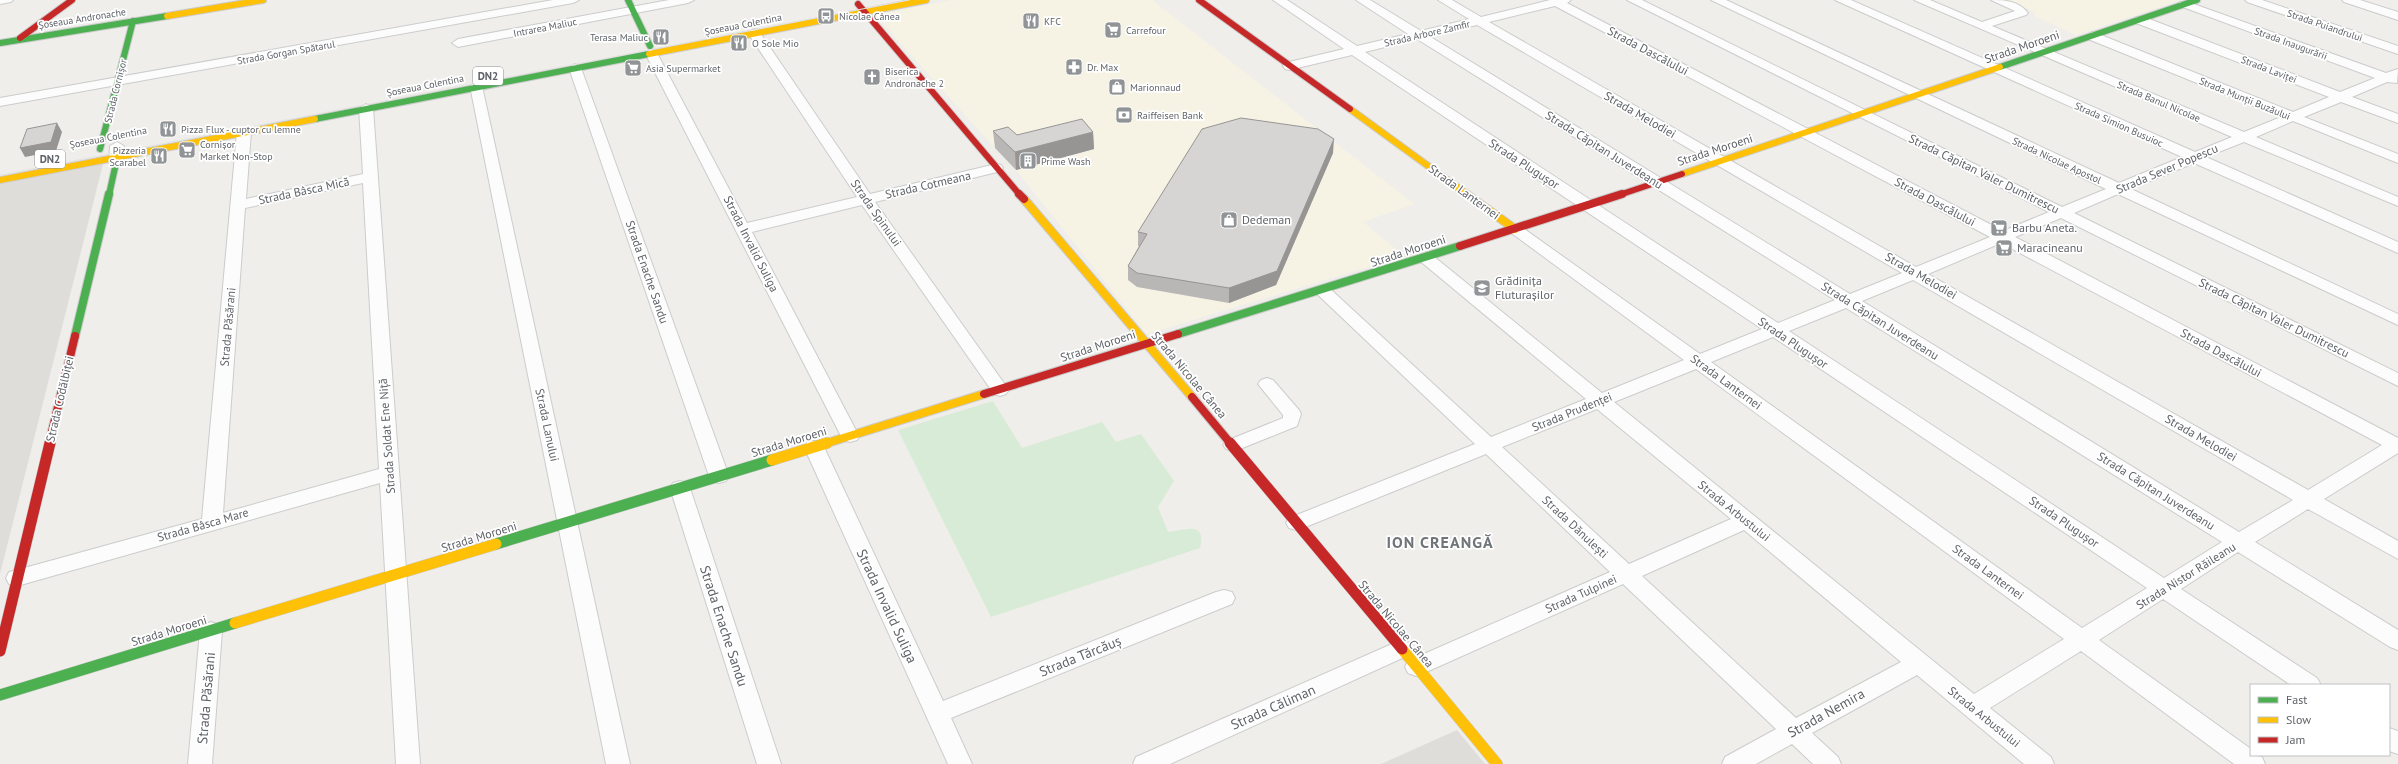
<svg xmlns="http://www.w3.org/2000/svg" width="2398" height="764" font-family="'PT Sans',sans-serif">
	<style>
		.commercial { fill: #f7f3e4 }
		.industrial { fill: #dfddda }
		.green { fill: #d8ebd6 }
		.lines { fill: none; stroke-linecap: round; stroke-linejoin: round }
		.street-casing { stroke: #cbcccc; stroke-width: 2 }
		.fast-far2-casing { stroke: #cacacb; stroke-width: 8 }
		.fast-far1-casing { stroke: #cacacb; stroke-width: 10 }
		.fast-casing { stroke: #cacacb; stroke-width: 12 }
		.slow-far2-casing { stroke: #cacacb; stroke-width: 8 }
		.slow-far1-casing { stroke: #cacacb; stroke-width: 10 }
		.slow-casing { stroke: #cacacb; stroke-width: 12 }
		.jam-far2-casing { stroke: #cacacb; stroke-width: 8 }
		.jam-far1-casing { stroke: #cacacb; stroke-width: 10 }
		.jam-casing { stroke: #cacacb; stroke-width: 12 }
		.street { fill: #fdfcfc; fill-rule: evenodd }
		.fast-far2 { stroke: #4caf50; stroke-width: 6 }
		.fast-far1 { stroke: #4caf50; stroke-width: 8 }
		.fast { stroke: #4caf50; stroke-width: 11 }
		.slow-far2 { stroke: #ffc107; stroke-width: 6 }
		.slow-far1 { stroke: #ffc107; stroke-width: 8 }
		.slow { stroke: #ffc107; stroke-width: 11 }
		.jam-far2 { stroke: #c62828; stroke-width: 6 }
		.jam-far1 { stroke: #c62828; stroke-width: 8 }
		.jam { stroke: #c62828; stroke-width: 11 }
		.tram { stroke: #e4e4e4; stroke-width: 1 }
		.wall { fill: #b8b7b5 }
		.shaded-wall { fill: #969594 }
		.building { fill: #d6d5d3; stroke: #969594 }
		.labels { text-anchor: middle; stroke-width: 3.5; stroke-linejoin: round; paint-order: stroke }
		.far-poi-label { font-size: 10px; fill: #5f6368; stroke: #fff; text-anchor: start }
		.far-street-label { font-size: 10px; fill: #5f6368; stroke: #fff }
		.shield { fill: #fff; stroke: #8f9295; stroke-width: 1 }
		.shield-label { font-size: 11px; font-weight: bold; fill: #5f6368 }
		.street-label { font-size: 12px; fill: #5f6368; stroke: #fff }
		.poi-label { font-size: 12px; fill: #5f6368; stroke: #fff; text-anchor: start }
		.near-street-label { font-size: 14px; fill: #5f6368; stroke: #fff }
		.district-label { font-size: 16px; font-weight: bold; letter-spacing: 1px; fill: #70757a; stroke: #fff }
	</style>
	<rect width="100%" height="100%" fill="#efeeea"/>
	<path class="commercial" d="M951,0H1152L1414,204L1363,222L1404,256L1147,334L1016,170L1088,151L1092,147L995,148L877,17V15Z
		M2007,0H2180L2076,35L2034,16L2035,12Z"/>
	<path class="industrial" d="M103,164L0,574V184Z
		M1457,730L1485,764H1381Z"/>
	<path class="green" d="M993,401L1022,448L1102,422L1116,442L1141,434L1174,481L1158,507L1168,532C1184,530 1207,520 1200,548L991,617L898,430Z"/>
	<g class="lines">
		<g class="street-casing">
			<path id="street" d="M0,0H13L11,2L0,4Z
				M553,0H579L573,3L0,106V98Z
				M669,0H694L688,3L458,47L452,43L458,39Z
				M1273,0H1287L1357,46L1408,34L1356,0H1370L1421,31L1469,19L1438,0H1452L1481,17L1550,0H1571L1567,3L2003,231L2049,212L1627,0H1642L2062,207L2106,189L1711,0H1726L2119,183L2182,157L1835,0H1851L2195,152L2232,137L1914,0H1930L1982,22L2015,11L1991,0C2005,0 2019,1 2028,13L2026,15L1992,26L2244,132L2281,117L2088,39L2086,36L2092,32L2096,33L2293,112L2329,97L2136,23L2134,20L2136,17H2144L2340,92L2375,78L2180,6L2178,4L2180,2H2188L2386,73L2398,69L2397,83L2387,82L2352,97L2398,114V123L2341,102L2304,117L2398,154V163L2293,121L2256,137L2398,197V206L2244,142L2206,157L2398,242V253L2194,163L2131,189L2398,314V325L2118,194L2074,213L2398,373V386L2061,218L2015,237L2398,438V453L2324,499L2398,541V559L2308,509L2255,542L2398,630V650L2390,647L2238,552L2181,589L2317,678L2321,685H2291L2163,599L2099,640L2251,749V755L2262,757L2265,764H2234L2081,651L1990,708L2051,757L2054,764H2024L1917,675L1812,733L1838,757L1841,764H1813L1792,744L1756,764H1722L1725,757L1776,729L1623,584L1424,673L1416,676L1408,673L1405,667L1408,661L1610,572L1486,454L1303,528L1296,530L1289,528L1286,523L1289,518L1475,444L1316,293L1314,290L1316,287H1328L1491,437L1586,399L1420,261L1418,258L1420,255H1432L1602,393L1684,360L1510,232L1507,229L1510,226H1520L1700,354L1762,329L1352,55L1289,70L1285,69L1283,66L1285,63L1344,49ZM1555,6L1990,237L1916,267L1489,22ZM1477,25L1902,273L1850,294L1429,36ZM1417,39L1835,300L1778,323L1365,52ZM2001,243L2382,445L2308,490L1928,274ZM1913,280L2293,500L2239,532L1862,301ZM1846,308L2222,542L2164,578L1789,331ZM1773,337L2147,588L2082,628L1711,362ZM1696,369L2064,639L1974,694L1614,402ZM1597,409L1731,519L1629,564L1502,447ZM1744,530L1901,662L1796,718L1642,576Z
				M2245,0H2262L2398,46V54L2247,2Z
				M2342,0H2360L2398,12V20L2344,2Z
				M754,29L758,30L870,194L996,164L1001,165L1003,168L1001,171L875,202L1006,386L1009,390L1006,394L1000,396L994,394L862,205L752,232L859,436L857,440L850,442L843,440L645,53L651,49L657,53L747,223L857,197L748,33Z
				M575,64L581,68L729,476L726,481L719,483L712,481L709,476L569,68Z
				M476,82L482,86L630,764H606L470,86Z
				M366,104L373,108L420,764H396L380,483L17,586L9,584L6,578L9,572L17,570L202,519L237,132L244,128L251,132L246,199L363,174L359,108ZM363,183L379,469L223,513L245,208Z
				M117,142L124,146L123,163L116,167L109,163L110,146Z
				M1267,378L1273,380L1299,410L1301,414L1297,426L1240,449L1233,451L1226,449L1223,445L1226,441L1283,418V415L1258,384L1261,380Z
				M814,441L821,442L824,447L943,701L1216,592L1224,590L1232,592L1235,598L1232,604L951,718L972,764H948L804,447L807,442Z
				M680,481L687,483L690,488L781,764H757L670,488L673,483Z
				M211,622L219,625L222,631L212,764H188L200,631L203,625Z
				M1401,640L1409,643L1412,649L1409,655L1170,764H1133L1136,757Z
				M2389,728L2398,731V754L2389,751Z"/>
		</g>
		<g class="fast-far2-casing">
			<path id="fast-far2" d="M628,0L650,46
				M0,43L167,16
				M2000,67L2197,0
				M315,119L649,54
				M100,149L133,21
				M109,195L116,163"/>
		</g>
		<g class="fast-far1-casing">
			<path id="fast-far1" d="M1178,334L1460,246
				M75,336L109,194"/>
		</g>
		<g class="fast-casing">
			<path id="fast" d="M496,544L772,460
				M0,695L235,623"/>
		</g>
		<g class="slow-far2-casing">
			<path id="slow-far2" d="M167,16L263,0
				M649,54L926,0
				M1350,109L1468,195
				M1682,174L2000,67
				M0,180L315,119"/>
		</g>
		<g class="slow-far1-casing">
			<path id="slow-far1" d="M1466,194L1515,229
				M1024,199L1192,397
				M824,444L984,394"/>
		</g>
		<g class="slow-casing">
			<path id="slow" d="M772,460L827,443
				M235,623L496,544
				M1402,649L1497,764"/>
		</g>
		<g class="jam-far2-casing">
			<path id="jam-far2" d="M1199,0L1350,109
				M858,4L1020,195
				M20,38L72,0
				M1619,195L1682,174"/>
		</g>
		<g class="jam-far1-casing">
			<path id="jam-far1" d="M1019,194L1024,199
				M1460,246L1622,194
				M984,394L1178,334
				M1192,397L1231,444
				M49,444L75,336"/>
		</g>
		<g class="jam-casing">
			<path id="jam" d="M1230,443L1402,649
				M0,651L50,443"/>
		</g>
		<use href="#street" class="street"/>
		<use href="#fast-far2" class="fast-far2"/>
		<use href="#fast-far1" class="fast-far1"/>
		<use href="#fast" class="fast"/>
		<use href="#slow-far2" class="slow-far2"/>
		<use href="#slow-far1" class="slow-far1"/>
		<use href="#slow" class="slow"/>
		<use href="#jam-far2" class="jam-far2"/>
		<use href="#jam-far1" class="jam-far1"/>
		<use href="#jam" class="jam"/>
		<path class="tram" d="M0,175L909,0"/>
	</g>
	<path class="wall" d="M993,131L1017,135L1093,132L1094,149L1016,170L995,148Z
		M1333,153L1276,285L1229,303L1137,287L1128,280V266L1139,246H1138V232Z"/>
	<path class="shaded-wall" d="M57,123L62,132L56,151L25,157L20,148Z
		M1093,132L1094,149L1016,170L1015,152Z
		M1334,139L1333,153L1276,285L1229,303V288Z"/>
	<path class="building" d="M1241,118L1318,129L1334,139L1277,271L1229,288L1137,273L1128,266L1147,234L1138,232L1202,129Z
		M1082,119L1093,132L1015,152L993,131L1008,127L1017,135Z
		M57,123L51,142L20,148L27,129Z"/>
	<defs>
		<g id="bus-square" transform="scale(0.9)"><rect x="-9" y="-9" width="18" height="18" rx="4" fill="#919496" stroke="#fff"/><path d="M-5-6H5V4H4V6H2V4H-2V6H-4V4H-5ZM-3.5-4V0h7V-4ZM-3.5 1.2v1.5H-2V1.2ZM2 1.2v1.5H3.5V1.2Z" fill="#fff"/></g>
		<g id="restaurant-square" transform="scale(0.9)"><rect x="-9" y="-9" width="18" height="18" rx="4" fill="#919496" stroke="#fff"/><path d="M-5-6h1v4h1v-4h1v4h1v-4h1v5L-1.5 .5V6h-2V.5L-5-1ZM5-6V6H3V1.5H1.5Q1.5-4 5-6Z" fill="#fff"/></g>
		<g id="supermarket-square" transform="scale(0.9)"><rect x="-9" y="-9" width="18" height="18" rx="4" fill="#919496" stroke="#fff"/><path d="M-6-5.5h2.5l.6 2H6L4.5 2H-2.5L-4.4-4H-6ZM-1.5 3.2a1.3 1.3 0 1 0 .1 0ZM3 3.2a1.3 1.3 0 1 0 .1 0Z" fill="#fff"/></g>
		<g id="pharmacy-square" transform="scale(0.9)"><rect x="-9" y="-9" width="18" height="18" rx="4" fill="#919496" stroke="#fff"/><path d="M-2-6h4v4h4v4h-4v4h-4v-4h-4v-4h4Z" fill="#fff"/></g>
		<g id="church-square" transform="scale(0.9)"><rect x="-9" y="-9" width="18" height="18" rx="4" fill="#919496" stroke="#fff"/><path d="M-1.2-6h2.4v3.5h3.3v2.4h-3.3V6h-2.4V-.1h-3.3v-2.4h3.3Z" fill="#fff"/></g>
		<g id="shop-square" transform="scale(0.9)"><rect x="-9" y="-9" width="18" height="18" rx="4" fill="#919496" stroke="#fff"/><path d="M-5-2.5h2.3a2.7 3.5 0 0 1 5.4 0H5L5.5 6h-11ZM-1.5-2.5h3a1.5 2.3 0 0 0-3 0Z" fill="#fff"/></g>
		<g id="bank-square" transform="scale(0.9)"><rect x="-9" y="-9" width="18" height="18" rx="4" fill="#919496" stroke="#fff"/><path d="M-6-4H6V4H-6ZM0-2.3a2.3 2.3 0 1 0 0 4.6a2.3 2.3 0 1 0 0-4.6Z" fill="#fff"/></g>
		<g id="building-square" transform="scale(0.9)"><rect x="-9" y="-9" width="18" height="18" rx="4" fill="#919496" stroke="#fff"/><path d="M-4-6H4V6H1V3H-1V6H-4ZM-2.5-4.3h1.7v1.8h-1.7ZM.8-4.3h1.7v1.8H.8ZM-2.5-1h1.7V.8h-1.7ZM.8-1h1.7V.8H.8Z" fill="#fff"/></g>
		<g id="school-square" transform="scale(0.9)"><rect x="-9" y="-9" width="18" height="18" rx="4" fill="#919496" stroke="#fff"/><path d="M0-5L7-2L0 1L-7-2ZM-4 1L0 2.5L4 1V4Q0 6-4 4Z" fill="#fff"/></g>
	</defs>
	<g fill-rule="evenodd">
		<use href="#bus-square" x="826" y="16"/>
		<use href="#restaurant-square" x="1031" y="21"/>
		<use href="#supermarket-square" x="1113" y="30"/>
		<use href="#restaurant-square" x="661" y="37"/>
		<use href="#restaurant-square" x="739" y="43"/>
		<use href="#pharmacy-square" x="1074" y="67"/>
		<use href="#supermarket-square" x="633" y="68"/>
		<use href="#church-square" x="872" y="77"/>
		<use href="#shop-square" x="1117" y="87"/>
		<use href="#bank-square" x="1124" y="115"/>
		<use href="#restaurant-square" x="168" y="129"/>
		<use href="#supermarket-square" x="187" y="150"/>
		<use href="#restaurant-square" x="159" y="156"/>
		<use href="#building-square" x="1028" y="161"/>
		<use href="#shop-square" x="1229" y="220"/>
		<use href="#supermarket-square" x="1999" y="228"/>
		<use href="#supermarket-square" x="2004" y="248"/>
		<use href="#school-square" x="1482" y="288"/>
	</g>
	<g class="labels">
		<g class="far-poi-label">
			<text x="839" y="20">Nicolae Cânea</text>
			<text x="1044" y="25">KFC</text>
			<text x="1126" y="34">Carrefour</text>
			<text x="648" y="41" text-anchor="end">Terasa Maliuc</text>
			<text x="752" y="47">O Sole Mio</text>
			<text x="1087" y="71">Dr. Max</text>
			<text x="646" y="72">Asia Supermarket</text>
			<text x="885" y="75">Biserica<tspan x="885" dy="12">Andronache 2</tspan></text>
			<text x="1130" y="91">Marionnaud</text>
			<text x="1137" y="119">Raiffeisen Bank</text>
			<text x="181" y="133">Pizza Flux - cuptor cu lemne</text>
			<text x="200" y="148">Cornișor<tspan x="200" dy="12">Market Non-Stop</tspan></text>
			<text x="146" y="154" text-anchor="end">Pizzeria<tspan x="146" dy="12">Scarabel</tspan></text>
			<text x="1041" y="165">Prime Wash</text>
		</g>
		<g class="far-street-label">
			<text transform="translate(82 18) rotate(-9)" y="4">Șoseaua Andronache</text>
			<text transform="translate(743 24) rotate(-11)" y="4">Șoseaua Colentina</text>
			<text transform="translate(2325 25) rotate(19)" y="4">Strada Puiandrului</text>
			<text transform="translate(545 27) rotate(-11)" y="4">Intrarea Maliuc</text>
			<text transform="translate(1427 33) rotate(-13)" y="4">Strada Arbore Zamfir</text>
			<text transform="translate(2291 43) rotate(20)" y="4">Strada Inaugurării</text>
			<text transform="translate(286 52) rotate(-10)" y="4">Strada Gorgan Spătarul</text>
			<text transform="translate(2269 69) rotate(21)" y="4">Strada Laviței</text>
			<text transform="translate(425 85) rotate(-11)" y="4">Șoseaua Colentina</text>
			<text transform="translate(115 91) rotate(-76)" y="4">Strada Cornișor</text>
			<text transform="translate(2245 98) rotate(22)" y="4">Strada Munții Buzăului</text>
			<text transform="translate(2159 101) rotate(23)" y="4">Strada Banul Nicolae</text>
			<text transform="translate(2119 124) rotate(24)" y="4">Strada Simion Busuioc</text>
			<text transform="translate(108 137) rotate(-11)" y="4">Șoseaua Colentina</text>
			<text transform="translate(2057 160) rotate(25)" y="4">Strada Nicolae Apostol</text>
		</g>
		<g class="shield">
			<rect x="473" y="67" width="30" height="18" rx="3"/>
			<rect x="35" y="150" width="30" height="18" rx="3"/>
		</g>
		<g class="shield-label">
			<text x="488" y="80">DN2</text>
			<text x="50" y="163">DN2</text>
		</g>
		<g class="street-label">
			<text transform="translate(2022 47) rotate(-19)" y="4">Strada Moroeni</text>
			<text transform="translate(1648 51) rotate(28)" y="4">Strada Dascălului</text>
			<text transform="translate(1640 115) rotate(30)" y="4">Strada Melodiei</text>
			<text transform="translate(1604 150) rotate(32)" y="4">Strada Căpitan Juverdeanu</text>
			<text transform="translate(1715 150) rotate(-18)" y="4">Strada Moroeni</text>
			<text transform="translate(1524 164) rotate(33)" y="4">Strada Plugușor</text>
			<text transform="translate(2167 169) rotate(-23)" y="4">Strada Sever Popescu</text>
			<text transform="translate(1984 174) rotate(26)" y="4">Strada Căpitan Valer Dumitrescu</text>
			<text transform="translate(928 185) rotate(-13)" y="4">Strada Cotmeana</text>
			<text transform="translate(304 191) rotate(-12)" y="4">Strada Bâsca Mică</text>
			<text transform="translate(1464 192) rotate(36)" y="4">Strada Lanternei</text>
			<text transform="translate(1935 202) rotate(28)" y="4">Strada Dascălului</text>
			<text transform="translate(876 213) rotate(55)" y="4">Strada Spinului</text>
			<text transform="translate(751 244) rotate(63)" y="4">Strada Invalid Suliga</text>
			<text transform="translate(1408 251) rotate(-18)" y="4">Strada Moroeni</text>
			<text transform="translate(647 272) rotate(71)" y="4">Strada Enache Sandu</text>
			<text transform="translate(1921 276) rotate(30)" y="4">Strada Melodiei</text>
			<text transform="translate(2274 318) rotate(26)" y="4">Strada Căpitan Valer Dumitrescu</text>
			<text transform="translate(1880 321) rotate(32)" y="4">Strada Căpitan Juverdeanu</text>
			<text transform="translate(228 327) rotate(-85)" y="4">Strada Păsărani</text>
			<text transform="translate(1793 343) rotate(34)" y="4">Strada Plugușor</text>
			<text transform="translate(1098 346) rotate(-18)" y="4">Strada Moroeni</text>
			<text transform="translate(2221 353) rotate(28)" y="4">Strada Dascălului</text>
			<text transform="translate(1189 375) rotate(50)" y="4">Strada Nicolae Cânea</text>
			<text transform="translate(1726 382) rotate(36)" y="4">Strada Lanternei</text>
			<text transform="translate(60 399) rotate(-77)" y="4">Strada Codălbiței</text>
			<text transform="translate(1572 412) rotate(-22)" y="4">Strada Prudenței</text>
			<text transform="translate(547 425) rotate(78)" y="4">Strada Lanului</text>
			<text transform="translate(387 436) rotate(-94)" y="4">Strada Soldat Ene Niță</text>
			<text transform="translate(2201 438) rotate(30)" y="4">Strada Melodiei</text>
			<text transform="translate(789 442) rotate(-17)" y="4">Strada Moroeni</text>
			<text transform="translate(2156 491) rotate(32)" y="4">Strada Căpitan Juverdeanu</text>
			<text transform="translate(1734 511) rotate(39)" y="4">Strada Arbustului</text>
			<text transform="translate(2064 522) rotate(34)" y="4">Strada Plugușor</text>
			<text transform="translate(203 525) rotate(-16)" y="4">Strada Bâsca Mare</text>
			<text transform="translate(1575 527) rotate(43)" y="4">Strada Dănulești</text>
			<text transform="translate(479 537) rotate(-17)" y="4">Strada Moroeni</text>
			<text transform="translate(1988 572) rotate(36)" y="4">Strada Lanternei</text>
			<text transform="translate(2186 576) rotate(-32)" y="4">Strada Nistor Răileanu</text>
			<text transform="translate(1581 594) rotate(-24)" y="4">Strada Tulpinei</text>
			<text transform="translate(1396 624) rotate(50)" y="4">Strada Nicolae Cânea</text>
			<text transform="translate(169 631) rotate(-17)" y="4">Strada Moroeni</text>
			<text transform="translate(1984 717) rotate(39)" y="4">Strada Arbustului</text>
		</g>
		<g class="poi-label">
			<text x="1242" y="224">Dedeman</text>
			<text x="2012" y="232">Barbu Aneta.</text>
			<text x="2017" y="252">Maracineanu</text>
			<text x="1495" y="285">Grădinița<tspan x="1495" dy="14">Fluturașilor</tspan></text>
		</g>
		<g class="near-street-label">
			<text transform="translate(887 606) rotate(65)" y="5">Strada Invalid Suliga</text>
			<text transform="translate(724 626) rotate(72)" y="5">Strada Enache Sandu</text>
			<text transform="translate(1080 656) rotate(-22)" y="5">Strada Tărcăuș</text>
			<text transform="translate(206 698) rotate(-85)" y="5">Strada Păsărani</text>
			<text transform="translate(1273 707) rotate(-24)" y="5">Strada Căliman</text>
			<text transform="translate(1826 713) rotate(-29)" y="5">Strada Nemira</text>
		</g>
		<g class="district-label">
			<text x="1440" y="548">ION CREANGĂ</text>
		</g>
	</g>
	<rect x="2250" y="684" width="140" height="72" fill="#ffffff" stroke="#bfc1c3"/>
	<rect x="2258" y="697" width="20" height="6" fill="#4caf50" stroke="#bfc1c3"/>
	<text x="2286" y="704" font-size="12" fill="#5f6368">Fast</text>
	<rect x="2258" y="717" width="20" height="6" fill="#ffc107" stroke="#bfc1c3"/>
	<text x="2286" y="724" font-size="12" fill="#5f6368">Slow</text>
	<rect x="2258" y="737" width="20" height="6" fill="#c62828" stroke="#bfc1c3"/>
	<text x="2286" y="744" font-size="12" fill="#5f6368">Jam</text>
</svg>
